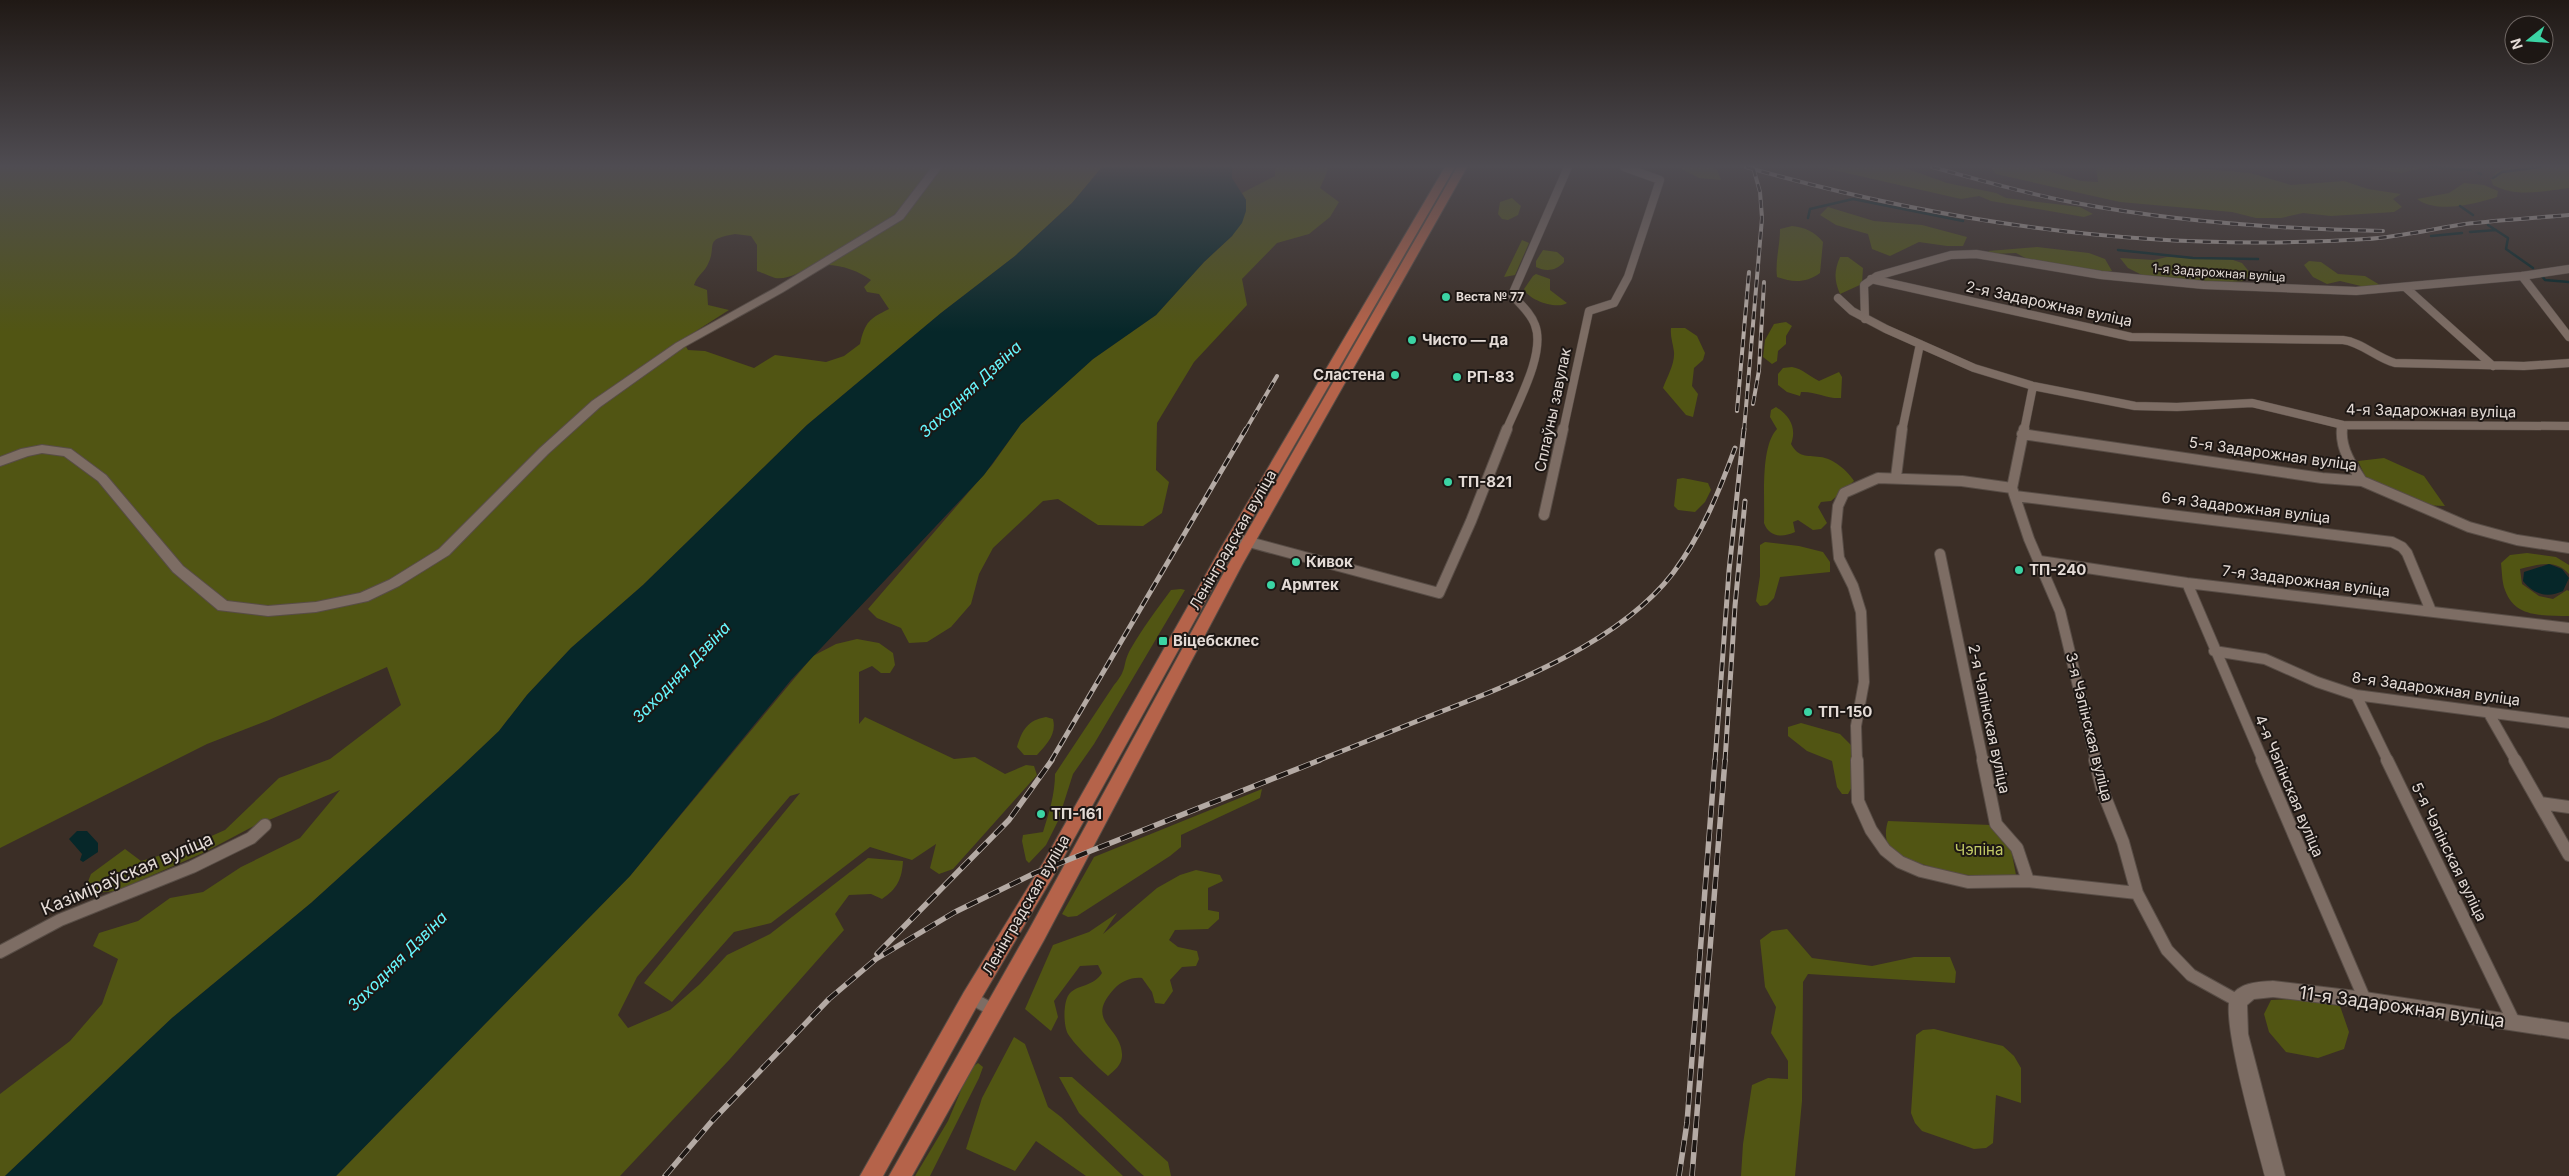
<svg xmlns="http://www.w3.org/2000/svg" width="2569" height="1176" font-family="Inter,sans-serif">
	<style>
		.green { fill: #515513; fill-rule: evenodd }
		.water { fill: #062729 }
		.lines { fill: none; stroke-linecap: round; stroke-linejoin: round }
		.stream { stroke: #062729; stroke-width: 2.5 }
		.street-far2-casing { stroke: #584d46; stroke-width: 9 }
		.street-far1-casing { stroke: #584d46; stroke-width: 12 }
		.street-casing { stroke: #584d46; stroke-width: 14 }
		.secondary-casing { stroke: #584d46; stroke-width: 2 }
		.primary-casing { stroke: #584d46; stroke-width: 2 }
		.street-far2 { stroke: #7d6d64; stroke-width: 8 }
		.street-far1 { stroke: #7d6d64; stroke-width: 10 }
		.street { stroke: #7d6d64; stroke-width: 12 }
		.secondary { fill: #7d6d64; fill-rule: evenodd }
		.primary { fill: #b5634a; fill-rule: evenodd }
		.rail-far2-casing { stroke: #b4aaa4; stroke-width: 4 }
		.rail-far1-casing { stroke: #b4aaa4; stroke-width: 5 }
		.rail-casing { stroke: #b4aaa4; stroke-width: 5.5 }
		.rail-far2 { stroke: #1d1714; stroke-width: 2.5; stroke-dasharray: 8; stroke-linecap: butt }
		.rail-far1 { stroke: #1d1714; stroke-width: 3; stroke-dasharray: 9; stroke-linecap: butt }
		.rail { stroke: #1d1714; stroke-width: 4; stroke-dasharray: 12; stroke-linecap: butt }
		.poi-dot { fill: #3bd4a4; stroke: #1d1714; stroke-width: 2 }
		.labels { text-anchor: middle; stroke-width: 4; stroke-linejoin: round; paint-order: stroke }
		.far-street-label { font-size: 12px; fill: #e4dbd6; stroke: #1d1714 }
		.far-poi-label { font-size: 12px; font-weight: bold; fill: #e4dbd6; stroke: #1d1714; text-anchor: start }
		.street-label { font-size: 15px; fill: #e4dbd6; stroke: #1d1714 }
		.poi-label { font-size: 15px; font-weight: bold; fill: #e4dbd6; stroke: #1d1714; text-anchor: start }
		.park-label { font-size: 15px; fill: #c1c966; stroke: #1d1714 }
		.water-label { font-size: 16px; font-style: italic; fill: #67f8ff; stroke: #1d1714 }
		.near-street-label { font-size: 18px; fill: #e4dbd6; stroke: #1d1714 }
	</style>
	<rect width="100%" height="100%" fill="#3b2e26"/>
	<path class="green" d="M0,167H1102L1072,203L1015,256L941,313L807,425L643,585L571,648L527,695L499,731L459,769L311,903L172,1018L5,1176H0V1094L70,1041L102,1004L118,959L93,946L99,933L138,921L170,898L203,892L241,867L300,838L340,790L252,827L203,853L116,891L83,894L91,874L125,849L141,861L182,849L225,830L279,778L330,759L401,705L387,667L269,720L207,744L0,848ZM735,234L751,236L757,245V271C763,273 769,276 775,278C789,280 800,271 812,267C832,261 856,269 871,280L864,287L867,292L879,294L889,309C869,319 865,322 860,344L844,356L826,362L775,355L754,368L705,351L688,350L682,340L729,310L708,305L707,290L694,285C697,276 703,273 707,266C719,244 701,240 735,234Z
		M1275,167H1327L1328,170L1320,188L1339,202L1330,217L1309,234L1277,243L1242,279L1247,305L1194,362L1157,423L1156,470L1169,482L1162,513L1143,526L1098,525L1058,499L1043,501L993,548L979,574L971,604L951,627L927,642L909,643L901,628L877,618L868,609L992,465L1021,424L1093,359L1156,315L1204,262L1232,236L1246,200L1242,193L1275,176Z
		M1678,167H1711L1717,170L1721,180L1699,178Z
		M1820,167H1902L1947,183L1996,193L2006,198L2080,207L2093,214L2084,217L1991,201L1979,196L1961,199Z
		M1990,167H2035L2081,181L2098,182L2096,167H2186L2250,173L2291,185L2344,181L2368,189L2401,194L2393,199L2402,207L2394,212L2331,216L2303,213L2281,218H2256L2232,212L2120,202L1996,174Z
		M2358,167H2426L2401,173Z
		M2508,167H2569V188C2542,191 2518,198 2493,185L2491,180L2496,172Z
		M2464,183L2484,185L2498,191L2497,197C2475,204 2437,214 2417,199L2449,193Z
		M1512,198L1521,206L1518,215L1508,220L1502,219L1498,214L1500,202Z
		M1828,207L1874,221L1922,225L1967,237L1963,246H1947L1919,242L1890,256L1872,249L1868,234L1836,225L1820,215Z
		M1792,226C1806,228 1814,231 1823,242L1820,273C1806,283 1793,283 1777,277C1775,261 1780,246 1780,229Z
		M1522,240L1529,243L1515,275L1504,277Z
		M2037,247L2089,253L2105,259L2112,271L2104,272L2033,262L2016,253L1992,254L1988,251Z
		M1543,250L1557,252L1564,258V262C1556,271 1546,272 1536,267V261Z
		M1840,257H1848L1863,268L1862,284L1840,294C1834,280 1834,271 1840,257Z
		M2167,257L2230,259L2242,263L2251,274L2244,281L2221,283L2144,276L2128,268L2120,258L2154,260Z
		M2309,261L2321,262L2338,274L2365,276L2380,285L2379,287H2365L2340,281L2327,284L2313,277L2304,265Z
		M1536,274L1550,279V290L1567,303C1557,310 1528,300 1524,289L1533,276Z
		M1786,322L1792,326L1786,336V344L1778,351L1777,361L1772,364L1763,357L1765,340L1774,324Z
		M1671,328H1685L1697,336L1705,353L1703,360L1694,368L1692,386L1698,394L1693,417L1686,415L1663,388C1667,377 1675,364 1674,352C1673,343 1670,337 1671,328Z
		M1792,367C1803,369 1809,376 1819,381L1839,372L1842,377L1841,398C1827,399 1815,391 1801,392L1800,396L1787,392L1778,385V374L1783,368Z
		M1776,407C1790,416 1797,428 1791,444C1799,458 1806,455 1820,457C1833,458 1848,471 1854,481L1831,501L1821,502L1818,507L1827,523L1821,529L1813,530L1798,520L1793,522L1795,532C1782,538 1769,537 1764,523C1765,498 1760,447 1777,429L1770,417L1771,410Z
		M2384,458L2424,476L2445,506L2421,505L2366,478L2358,461Z
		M1683,478L1708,483L1711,490L1705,502L1695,512L1678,510L1674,506L1677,479Z
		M1765,542L1799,546L1823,552L1830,562V572L1780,577L1774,598L1767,605L1760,606L1756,601L1760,576V545Z
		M2527,553L2556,557L2569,565V574C2555,558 2538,565 2520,569L2522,584L2539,596L2553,599L2567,590L2569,591V616C2545,615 2515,619 2505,590C2502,583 2502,572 2501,563L2510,555Z
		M1181,589L1185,590L1094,744L1073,774L1058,821L1046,845L1029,863L1026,860L1022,841L1023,835L1043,832C1049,813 1055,794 1055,774L1114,685C1128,669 1122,665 1130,650C1142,629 1157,609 1171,590Z
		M857,639L879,643L893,653L895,665L890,673H881L872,666L859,672V724L865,717L954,759L975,757L1005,774L1026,765L1034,766L1037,775L953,869L939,874L930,868L936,844L912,860L870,847L771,923L734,932L672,1002L644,983L800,793L790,796L637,977L618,1015L628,1028L670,1010L700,984L727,955L770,934L868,858L903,861C902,879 897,889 882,899L871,894L849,895L835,914L844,930L730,1059L620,1176H336L630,876L813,656L836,644Z
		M1046,717L1053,719C1057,735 1046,745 1037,755H1024L1017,747C1022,730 1028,720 1046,717Z
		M1801,723L1840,734L1854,748L1855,781L1848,794H1842L1837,787L1832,761L1807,751L1788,736V727Z
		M1262,789L1260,798L1181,835V847L1170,856L1077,916L1068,917L1062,914L1094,857Z
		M1888,821L1991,825L2011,849L2016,875C1983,880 1954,874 1922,864C1914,861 1904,859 1897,855C1885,847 1884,833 1888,821Z
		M1196,870L1220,875L1223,881L1208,888V910L1219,912V919L1208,929L1175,930L1169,940L1178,947L1197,951L1199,959L1196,966L1182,967L1170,980L1173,991L1164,1004L1155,1003L1152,992L1142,978C1131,977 1122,981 1114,989C1084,1022 1121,1026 1122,1054C1123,1064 1114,1071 1108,1076C1098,1068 1074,1044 1068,1034C1063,1025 1063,1000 1070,993C1079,984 1093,987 1102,973L1098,965L1080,966L1054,1001L1058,1017L1051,1031L1025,1009L1053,945L1089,932L1117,913L1103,934L1157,888L1180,875Z
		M1787,929L1812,958L1872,966L1914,957H1950L1956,972L1955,983L1808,974L1803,982L1802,1101L1795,1176H1741L1743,1144L1752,1085L1768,1078L1788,1079V1061L1771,1033L1776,1007L1765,987L1760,940L1772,931Z
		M2297,999L2340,1006L2349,1032L2344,1049L2318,1058L2286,1052L2269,1032L2264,1014L2271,1000Z
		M1934,1029L2003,1046L2014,1056L2021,1068V1103L1996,1095L1993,1143L1986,1148L1974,1149L1922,1131L1915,1123L1911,1113L1916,1035L1923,1030Z
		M1014,1037L1025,1044L1048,1107L1061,1117L1123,1176H1086L1036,1141L1015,1171L966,1149L982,1098Z
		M978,1063L983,1067L979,1078L930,1176H915L948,1121L970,1069Z
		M1059,1077H1072L1168,1162L1171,1176H1144L1138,1171L1079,1113Z"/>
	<path class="water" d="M1102,167H1232V178L1246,200V211L1242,223L1232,236L1204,262L1156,315L1093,359L1021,424L984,475L791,680L630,876L336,1176H5L172,1018L311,903L459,769L499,731L527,695L571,648L643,585L807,425L941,313L1015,256L1072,203Z
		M2549,564L2562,569L2569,578L2563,591C2548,598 2534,595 2523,581L2524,572Z
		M77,831H87L98,843V852L83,862L80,860L82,854L69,839Z"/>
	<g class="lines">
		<path class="stream" d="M2430,167L2471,170
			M2478,173L2481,174
			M2493,178L2502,172L2541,167
			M2460,206L2473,215
			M1808,218L1810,209L1853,199L1963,221
			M2488,225L2508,238L2506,249L2533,268
			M2470,232L2496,230
			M2431,236L2462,233
			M2118,250L2193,258L2258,259
			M2542,276L2545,280L2569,282"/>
		<g class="street-far2-casing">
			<path id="street-far2" d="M2522,276L2569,337
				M1871,279L2131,337L2343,340C2361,342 2377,358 2395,363L2524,366L2569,363
				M2405,287L2493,366
				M1838,298L1852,311L1886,329L1974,368L2033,386L2135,406L2177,407L2252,403L2343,425L2569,426
				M1865,319L1864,285L1877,276L1951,255L1976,254L2101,275L2204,285L2356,291L2522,276L2569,269
				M1506,431C1517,404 1546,353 1535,325C1531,313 1520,304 1512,295L1568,167
				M1563,431L1589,311L1614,303L1628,277L1660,180L1624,167
				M1902,431L1920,344
				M2024,431L2033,386
				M2342,431L2343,425"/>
		</g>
		<g class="street-far1-casing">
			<path id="street-far1" d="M2024,429L2012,488L2029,539L2060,611L2096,761
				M2342,429C2340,448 2352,466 2362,481
				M2022,434L2322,478L2362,481L2469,527L2517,540L2569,548
				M1896,477L1902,429
				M2015,496L2392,542L2402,547L2407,553L2431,611
				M1544,515L1563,429
				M1234,538L1439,593L1471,521L1507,429
				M1940,554L1983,761
				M2040,561L2187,583L2569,628
				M2187,583L2263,761
				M2214,651L2265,659L2317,682L2356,695L2569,723
				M2356,695L2388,761
				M2488,712L2516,761
				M1857,761L1856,726L1864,682L1861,612L1853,586L1839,558L1836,527L1838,506L1844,493L1878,478L1962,481L2012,488"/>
		</g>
		<g class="street-casing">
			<path id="street" d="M1857,760L1858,801L1871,830L1885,850L1900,862L1921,871L1968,882L2028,881L2137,893
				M1983,760L1996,824L2017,848L2028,881
				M2095,760L2103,792L2123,842L2137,893L2167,950L2191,975L2238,1001
				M2262,760L2365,1000
				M2387,760L2514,1022
				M2515,760L2569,855
				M2540,803L2569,807
				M0,952L60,920L192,867L251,838L265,825
				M971,998L993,1010"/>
		</g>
		<g class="secondary-casing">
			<path id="secondary" d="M932,167H942L903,219L783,292L684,347L600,407L548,454L449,555L399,586L368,601L316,612L268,616L218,610L173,572L98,481L64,456L42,453L28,456L0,466V457L21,449L42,445L71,449L106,475L183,566L227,601L268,606L316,602L360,593L389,580L439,549L540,448L592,401L676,343L775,288L895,215Z
				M2273,981L2365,992L2569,1023V1039L2365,1008L2273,997L2254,999L2247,1005L2248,1034L2285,1176H2265C2258,1148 2219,1015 2231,996C2241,982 2258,982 2273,981Z"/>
		</g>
		<g class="primary-casing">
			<path id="primary" d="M1445,167H1455L1232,553L1055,873L978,1004L883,1176H860L964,992L1043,863L1218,553Z
				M1457,167H1467L1242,565L1044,940L912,1176H889L1030,928L1228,565Z"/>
		</g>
		<use href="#street-far2" class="street-far2"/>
		<use href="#street-far1" class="street-far1"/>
		<use href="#street" class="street"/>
		<use href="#secondary" class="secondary"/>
		<use href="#primary" class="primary"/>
		<g class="rail-far2-casing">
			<path id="rail-far2" d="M1746,167C1949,225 2155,253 2366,239C2399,237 2432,229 2465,224C2499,220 2534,218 2569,215
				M1932,167C1980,180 2027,194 2076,203C2177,222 2280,229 2383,231
				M1753,404L1759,370L1764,282
				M1737,411L1749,272
				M1245,431L1277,376
				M1744,431L1762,218L1760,192L1753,167"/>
		</g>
		<g class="rail-far1-casing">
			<path id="rail-far1" d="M1051,761L1246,429
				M1317,761C1358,745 1399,728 1440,712C1517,682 1621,641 1673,573C1701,536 1719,492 1735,448
				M1715,761L1729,571L1744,429
				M1725,761L1735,606L1745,501"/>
		</g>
		<g class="rail-casing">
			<path id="rail" d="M877,954L1009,820L1052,760
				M665,1176L712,1121L829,999L876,959L955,912L1035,873L1320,760
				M1679,1176L1687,1123L1715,760
				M1692,1176L1725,760"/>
		</g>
		<use href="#rail-far2" class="rail-far2"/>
		<use href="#rail-far1" class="rail-far1"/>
		<use href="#rail" class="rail"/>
	</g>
	<linearGradient id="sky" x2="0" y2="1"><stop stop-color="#201915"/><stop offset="0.5" stop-color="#4f4c52"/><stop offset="1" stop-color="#4f4c52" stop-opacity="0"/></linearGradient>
	<rect width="2569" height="332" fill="url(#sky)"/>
	<g class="poi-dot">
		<circle cx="1446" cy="297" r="5"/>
		<circle cx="1412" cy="340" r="5"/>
		<circle cx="1395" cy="375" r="5"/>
		<circle cx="1457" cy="377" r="5"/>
		<circle cx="1448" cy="482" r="5"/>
		<circle cx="1296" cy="562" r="5"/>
		<circle cx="2019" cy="570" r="5"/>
		<circle cx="1271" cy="585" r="5"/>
		<rect x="1158" y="636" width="10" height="10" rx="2.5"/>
		<circle cx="1808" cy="712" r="5"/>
		<circle cx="1041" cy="814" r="5"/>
	</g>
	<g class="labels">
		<g class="far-street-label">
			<text transform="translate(2219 273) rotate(4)" y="4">1-я Задарожная вуліца</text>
		</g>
		<g class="far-poi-label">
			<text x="1456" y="301">Веста № 77</text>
		</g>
		<g class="street-label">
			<text transform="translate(2049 304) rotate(12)" y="5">2-я Задарожная вуліца</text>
			<text transform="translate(1553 410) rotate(-78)" y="5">Сплаўны завулак</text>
			<text transform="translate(2431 411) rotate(1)" y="5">4-я Задарожная вуліца</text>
			<text transform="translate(2273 454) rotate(8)" y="5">5-я Задарожная вуліца</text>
			<text transform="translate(2246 508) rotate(7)" y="5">6-я Задарожная вуліца</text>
			<text transform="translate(1233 540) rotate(-60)" y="5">Ленінградская вуліца</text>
			<text transform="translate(2306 581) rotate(7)" y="5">7-я Задарожная вуліца</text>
			<text transform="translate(2436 689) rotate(8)" y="5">8-я Задарожная вуліца</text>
			<text transform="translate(1989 719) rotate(78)" y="5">2-я Чэпінская вуліца</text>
			<text transform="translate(2089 727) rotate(76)" y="5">3-я Чэпінская вуліца</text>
			<text transform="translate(2289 786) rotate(67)" y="5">4-я Чэпінская вуліца</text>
			<text transform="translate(2449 852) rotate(64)" y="5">5-я Чэпінская вуліца</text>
			<text transform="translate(1026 905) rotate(-60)" y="5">Ленінградская вуліца</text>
		</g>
		<g class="poi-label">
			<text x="1422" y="345">Чисто — да</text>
			<text x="1385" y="380" text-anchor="end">Сластена</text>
			<text x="1467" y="382">РП-83</text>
			<text x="1458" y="487">ТП-821</text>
			<text x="1306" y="567">Кивок</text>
			<text x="2029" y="575">ТП-240</text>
			<text x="1281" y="590">Армтек</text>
			<text x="1173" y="646">Віцебсклес</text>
			<text x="1818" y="717">ТП-150</text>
			<text x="1051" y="819">ТП-161</text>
		</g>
		<g class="park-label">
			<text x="1979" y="855">Чэпіна</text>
		</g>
		<g class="water-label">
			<text transform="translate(970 389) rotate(-43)" y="6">Заходняя Дзвіна</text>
			<text transform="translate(681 672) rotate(-46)" y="6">Заходняя Дзвіна</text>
			<text transform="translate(397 961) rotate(-45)" y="6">Заходняя Дзвіна</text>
		</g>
		<g class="near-street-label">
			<text transform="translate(127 874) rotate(-23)" y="6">Казіміраўская вуліца</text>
			<text transform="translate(2402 1007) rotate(8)" y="6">11-я Задарожная вуліца</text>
		</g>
	</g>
	<g transform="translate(2529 40) rotate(253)"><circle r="24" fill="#1d1714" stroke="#6d6562"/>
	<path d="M0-4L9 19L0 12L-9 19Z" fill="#3bd4a4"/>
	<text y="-8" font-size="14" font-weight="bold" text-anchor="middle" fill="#e4dbd6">N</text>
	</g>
</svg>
